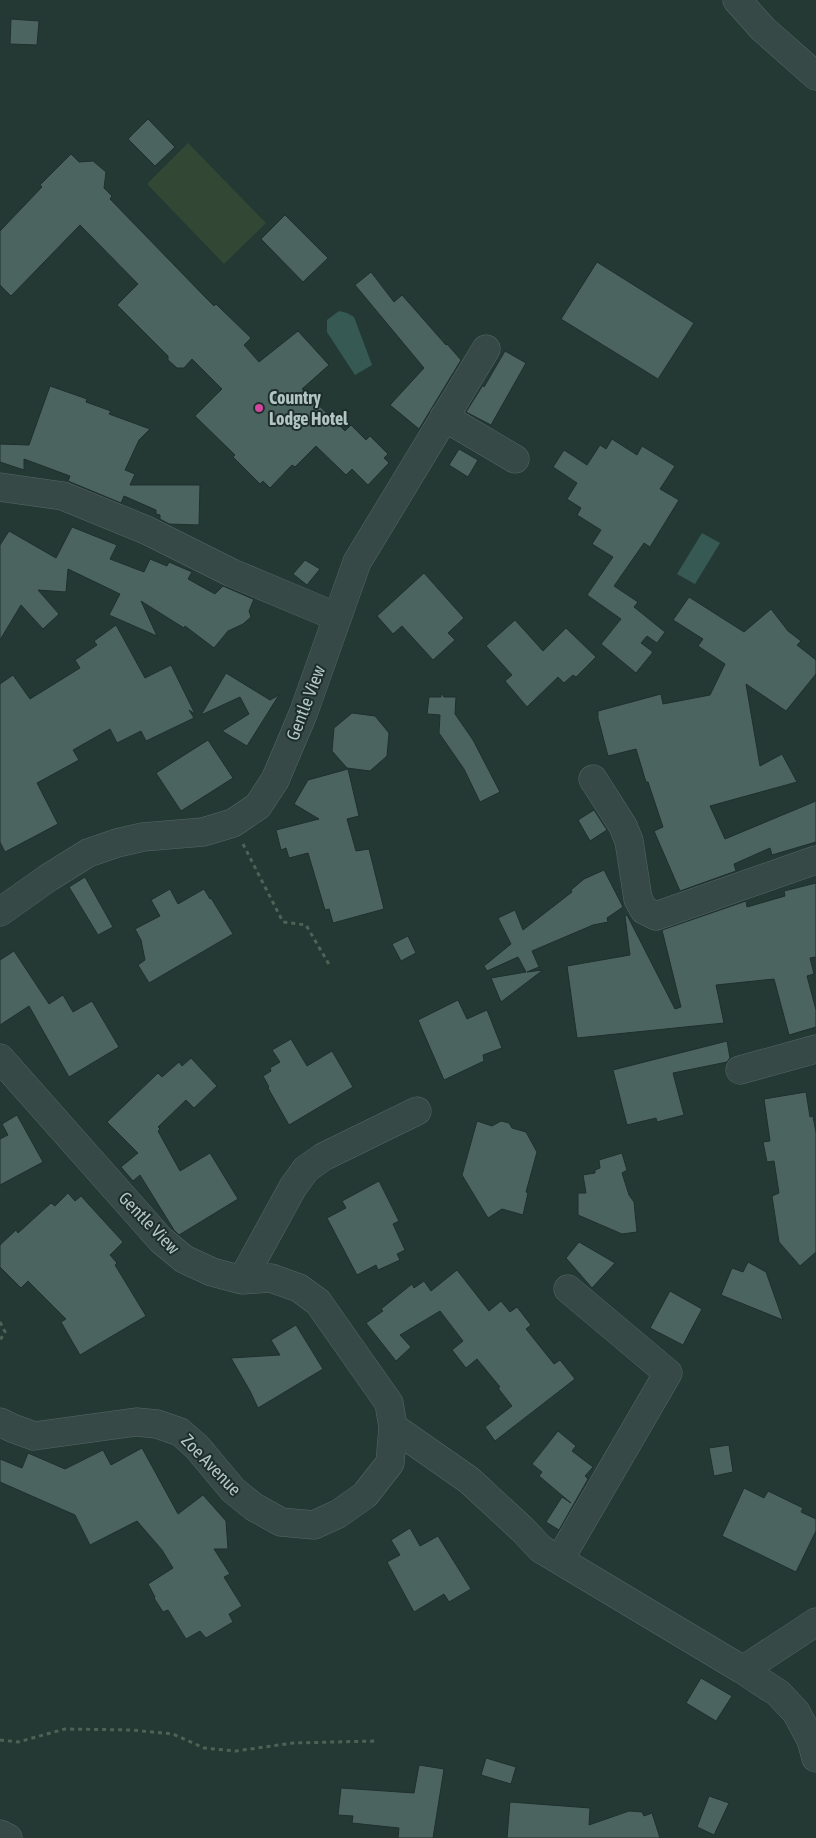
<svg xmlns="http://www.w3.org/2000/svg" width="816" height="1838" font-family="'Asap Condensed',sans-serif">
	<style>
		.green { fill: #334735 }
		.water { fill: #365a53 }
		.building { fill: #4c6460; stroke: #1f302c }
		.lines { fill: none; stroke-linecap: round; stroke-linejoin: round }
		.minor-casing { stroke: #566764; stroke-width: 29 }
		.path { stroke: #4f6256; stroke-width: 3; stroke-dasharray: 4 4; stroke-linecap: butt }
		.minor { stroke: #374946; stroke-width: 28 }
		.hotel-dot { fill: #d1479c; stroke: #1d2e2a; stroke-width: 2 }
		.labels { text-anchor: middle; stroke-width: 4; stroke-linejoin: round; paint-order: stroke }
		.poi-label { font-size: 18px; font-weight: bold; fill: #b3c5c2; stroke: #1d2e2a; text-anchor: start }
		.street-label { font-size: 18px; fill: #b3c5c2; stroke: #1d2e2a }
	</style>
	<rect width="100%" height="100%" fill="#243934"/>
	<path class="green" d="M188,143L266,223L224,264L147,184Z"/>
	<path class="water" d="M339,311L347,313L354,317L372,365L355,375L327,332V320Z
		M702,533L720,543L695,584L677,574Z"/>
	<path class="building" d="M11,19L39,21L37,45L10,44Z
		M148,119L175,147L155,166L128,139Z
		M71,154L79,162L93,161L106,172L104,188L112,196L110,199L206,298L214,306L216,304L251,338L244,345L259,362L298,331L329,365L302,389L345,431L351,425L366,440L370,436L388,454L384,458L389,463L368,485L352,469L346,475L316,446L295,467L292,465L270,488L263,481L260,484L233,457L235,455L195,416L222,389L192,359L184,368H177L168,360V356L117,305L138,284L80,225L11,296L0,285V231L42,187L40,185Z
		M285,215L328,258L303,282L261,239Z
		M597,262L694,323L658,379L561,319Z
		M371,272L394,302L402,295L446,345L447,344L461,360L419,429L390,405L424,368L355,285Z
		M505,351L526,363L491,425L466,412L483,385L484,387Z
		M50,386L87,399L86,402L111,411L109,414L150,429L139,440L125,470L135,474L130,485H200L199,525L169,524L160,519V515L156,514V510L124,496L121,503L68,481L70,476L24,459V470L0,462V444L29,445Z
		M612,439L637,455L642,446L675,466L660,489L679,500L650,547L644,543L614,586L638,602L634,607L665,632L657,643L647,636L641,643L653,652L636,673L601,644L621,619L587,595L613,557L592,544L601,530L577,515L581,508L567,499L577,483L553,467L564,450L587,465L600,445L606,449Z
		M459,449L478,460L468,477L449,465Z
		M72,527L117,545L110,559L144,572L150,559L167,566L169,562L192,572L188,579L215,594L223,586L253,599H254L249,611L251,617L243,624L228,631L214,648L185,626L184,628L141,601L157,636L109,615L120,594L68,569L66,592L38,590L59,614L43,629L21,605L0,640V545L9,531L56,558Z
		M305,560L320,569L307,585L293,574Z
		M424,573L464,618L448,633L455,640L433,660L402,626L393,634L377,616Z
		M689,597L744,632L771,609L788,631L801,641L797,645L816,660V674L786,711L746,684L760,766L782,754L797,782L710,806L725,839L816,801V842L772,855L770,848L734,864L736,871L680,891L654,831L663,827L648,782H646L636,749L608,756L598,718V711L661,694L663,704L710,695L725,664L698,646L703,639L673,620Z
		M515,620L543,651L566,628L596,657L576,677L573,675L564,683L558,677L527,707L505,681L512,675L486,646Z
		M116,625L145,678L171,665L195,714L189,710L194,718L146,741L141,731L117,743L110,729L73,750L79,760L37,783L58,824L5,852L0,842V684L13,675L30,699L80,668L75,660L97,645L94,641Z
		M226,673L270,700L279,695L247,746L222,731L249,714L240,697L201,715Z
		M441,693L444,697H456L455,714L473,740L500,792L480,802L464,769L439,733L440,715L427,714L429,697H441Z
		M352,713L375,716L389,733L387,756L370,771L347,768L332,751L334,728Z
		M208,740L233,778L181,811L156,773Z
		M348,769L359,816L347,819L356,851L369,849L384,909L333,923L329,909L325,910L308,853L289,858L286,848L281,850L276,830L319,819L294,804L308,780Z
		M594,810L607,830L590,841L578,820Z
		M604,870L623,907L607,918L608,922L593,925L532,951L539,967L527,972L543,970L501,1002L491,978L526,972L518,957L487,971L484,966L511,944L498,918L515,910L523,930L572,892L571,890L584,879Z
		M85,877L113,927L98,935L69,887Z
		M816,883V957L810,958L814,974L807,976L816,1010V1027L789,1035L774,979L716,985L724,1023L577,1038L567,966L630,955L625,916L627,915L675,1009L681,1007L662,930L746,901L747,907L785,896L784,891Z
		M170,889L178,904L204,889L210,899L211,898L233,934L149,983L138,965L145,960L141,940L135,929L160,916L151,900Z
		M408,936L416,953L401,961L392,944Z
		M14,951L49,1004L63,995L73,1012L92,1001L119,1047L69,1077L29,1006L0,1025V960Z
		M458,1000L467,1019L487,1010L502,1048L483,1055L484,1061L444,1080L418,1020Z
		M291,1039L307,1066L332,1051L353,1087L289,1125L268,1088L269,1087L263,1076L271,1071L270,1068L280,1062L272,1050Z
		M727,1041L730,1058L727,1062L673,1073L684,1115L657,1122L656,1118L627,1125L613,1070Z
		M191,1058L217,1086L194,1108L186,1100L158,1127L160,1129L158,1131L180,1171L210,1153L238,1199L179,1235L174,1230L140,1175L133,1181L121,1167L138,1153L107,1122L158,1073L162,1077L179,1062L182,1066Z
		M806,1092L810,1117L813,1116L816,1133V1252L800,1266L779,1242L772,1196L779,1193L774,1161L767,1162L763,1142L770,1141L764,1099Z
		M17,1115L43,1162L0,1185V1139L8,1135L2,1124Z
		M477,1121L492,1126L501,1121L509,1123L512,1128L526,1132L537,1152L526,1192L528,1193L523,1215L502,1209L488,1218L462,1175Z
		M622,1153L627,1170L622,1173L629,1195L634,1202L637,1232L622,1234L578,1215V1193H586L583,1175L595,1173V1170L600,1168L599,1160Z
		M379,1181L399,1221L393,1224L405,1250L397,1254L400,1260L378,1270L376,1265L357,1275L327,1218L346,1208L342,1201Z
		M68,1193L75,1201L81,1196L123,1242L110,1255L117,1263L115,1265L146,1316L80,1355L61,1322L66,1319L28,1281L21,1288L0,1267V1245L16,1230L18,1233L51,1203L55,1206Z
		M579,1242L615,1263L592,1288L566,1258Z
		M748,1262L766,1272L783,1320L721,1295L732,1268L743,1272Z
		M457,1270L489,1311L501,1301L510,1312L517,1307L531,1325L526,1329L554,1364L560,1360L575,1379L495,1441L485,1427L512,1406L498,1388L500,1387L477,1359L466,1368L452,1350L463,1341L440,1311L400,1335L411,1347L396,1361L366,1323L383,1311L381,1309L412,1284L414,1288L424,1281L431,1291Z
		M670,1291L702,1309L683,1345L650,1328Z
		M296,1325L323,1369L258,1408L250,1391L231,1358L280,1355L271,1340Z
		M558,1431L576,1446L572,1451L593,1467L585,1476L588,1479L559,1530L546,1522L562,1497L571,1503L539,1476L542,1472L532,1464Z
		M729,1445L733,1472L714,1476L709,1448Z
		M142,1448L178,1514L203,1495L226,1521L228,1549H214L230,1574L224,1577L242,1606L229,1614L233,1622L206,1638L200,1631L186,1639L168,1610L163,1612L154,1598L155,1597L148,1584L173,1568L162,1550L137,1521L90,1545L75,1515L0,1482V1459L22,1468L28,1453L65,1469L103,1450L111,1465Z
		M744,1488L764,1498L768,1491L803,1508L801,1512L816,1519V1531L796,1572L722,1536Z
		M410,1528L420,1546L438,1536L471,1589L449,1602L444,1594L414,1612L387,1562L400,1555L391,1540Z
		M701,1678L732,1696L716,1721L686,1703Z
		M486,1758L516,1767L511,1784L481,1775Z
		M419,1765L444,1769L433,1838H398L399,1828L352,1823L353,1816L338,1815L341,1788L414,1793Z
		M709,1796L729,1803L714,1835L697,1827Z
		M510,1802L590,1808L589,1825L629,1811L642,1812L644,1816L652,1813L660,1838H507Z"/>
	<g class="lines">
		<g class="minor-casing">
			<path id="minor" d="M737,0L763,29L816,76
				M444,417L515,459
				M0,487L63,496L146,530L232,573L337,617
				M593,779L623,826L629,841L638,899L644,910L656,916L816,860
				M0,912L48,878L88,853L117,843L143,837L203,832L233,823L258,806L275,780L303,714L357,562L486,349
				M0,1058L161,1240L184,1259L212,1272L242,1280L271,1278L299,1288L318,1302L389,1403L393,1427L390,1463L365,1495L338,1514L314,1525L281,1522L254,1507L233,1490L197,1447L180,1432L157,1424L136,1422L34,1436L12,1428L0,1422
				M740,1070L816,1049
				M242,1280L293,1187L306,1169L323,1157L417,1111
				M393,1427L469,1480L522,1529L541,1549L743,1670L778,1693L796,1712L811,1740L816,1758
				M560,1559L668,1373L568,1289
				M743,1670L816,1622
				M0,1834L8,1838"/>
		</g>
		<path class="path" d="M243,844L283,922L306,925L330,966
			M0,1322L5,1332L0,1340
			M0,1740L18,1742L65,1729L132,1730L173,1734L204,1748L236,1751L293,1743L376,1741"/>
		<use href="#minor" class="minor"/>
	</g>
	<circle class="hotel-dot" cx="259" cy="408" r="5"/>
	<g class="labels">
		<g class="poi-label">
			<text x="269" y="404">Country<tspan x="269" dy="21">Lodge Hotel</tspan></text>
		</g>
		<g class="street-label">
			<text transform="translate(306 703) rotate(-69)" y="6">Gentle View</text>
			<text transform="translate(149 1223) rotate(46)" y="6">Gentle View</text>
			<text transform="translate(211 1465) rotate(46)" y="6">Zoe Avenue</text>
		</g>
	</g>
</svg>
